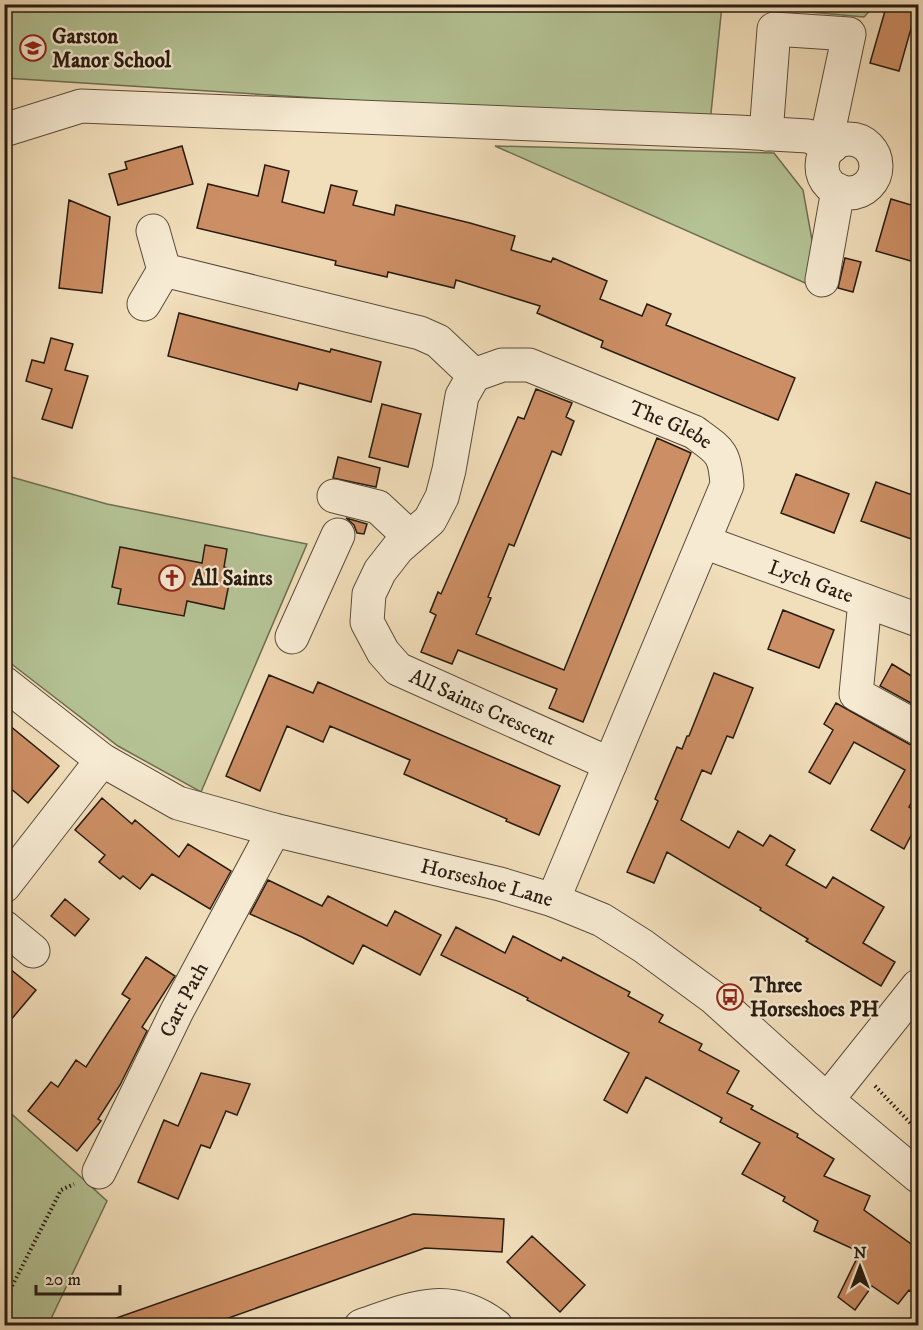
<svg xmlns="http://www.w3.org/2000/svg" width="923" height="1330" font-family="'IM FELL DW Pica',serif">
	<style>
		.green { fill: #b4c294; stroke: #6e6e52; stroke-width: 1.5 }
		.building { fill: #cc8e64; stroke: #271b10; stroke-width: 1.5 }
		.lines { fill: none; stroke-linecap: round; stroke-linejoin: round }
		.minor-casing { stroke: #5a4c3a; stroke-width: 35 }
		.path { stroke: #271b10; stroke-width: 4; stroke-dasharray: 1.5 3; stroke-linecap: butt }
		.minor { stroke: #f6ead2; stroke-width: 33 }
		.labels { text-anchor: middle; stroke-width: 4.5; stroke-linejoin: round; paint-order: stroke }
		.poi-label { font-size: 21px; font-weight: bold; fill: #271b10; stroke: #f6ead2; text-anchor: start }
		.street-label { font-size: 21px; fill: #271b10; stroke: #f6ead2 }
	</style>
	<rect width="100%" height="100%" fill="#f1deba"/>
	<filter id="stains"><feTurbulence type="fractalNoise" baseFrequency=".00333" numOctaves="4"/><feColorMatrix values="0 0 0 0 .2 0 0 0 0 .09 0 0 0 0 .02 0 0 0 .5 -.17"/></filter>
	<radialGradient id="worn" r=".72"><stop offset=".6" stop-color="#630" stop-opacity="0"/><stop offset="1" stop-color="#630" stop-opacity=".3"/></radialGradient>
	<path class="green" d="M4,5H722L710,123L5,78Z
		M730,5H875L864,17Z
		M495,146L774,153L803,190L821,290Z
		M4,475L107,504L307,544L201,792L118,746L5,659Z
		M4,1107L107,1201L48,1325H5Z"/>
	<path class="building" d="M887,4H918L899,71L870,63Z
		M182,146L193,184L118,205L109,174L127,169L125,162Z
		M265,165L289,171L282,202L324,213L331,185L357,191L353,205L394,215L396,205L470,223L515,236L511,250L551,262L553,258L607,281L600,299L642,316L647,304L671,314L666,325L795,378L778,420L601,347L603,341L537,313L540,306L456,280L454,288L388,272L387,277L335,265L336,261L197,228L208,184L258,196Z
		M891,199L918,207V263L876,251Z
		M69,200L110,217L102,293L59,288Z
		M845,258L861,262L853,292L838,288Z
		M179,313L330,352L331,349L381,362L371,402L299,383L297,390L168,356Z
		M51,338L73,344L65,370L88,376L72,428L42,419L52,389L26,381L32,360L44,363Z
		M536,389L572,403L566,417L574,421L561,455L552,451L514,546L509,544L488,597L491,598L476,634L564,670L657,438L691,453L583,722L549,708L557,689L458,650L452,664L421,652L436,615L430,612L438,592L441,594L518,417L524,419Z
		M382,404L421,414L408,467L369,457Z
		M338,457L380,468L376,487L333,478Z
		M796,474L849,494L834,533L781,513Z
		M876,482L918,497V529L914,540L861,521Z
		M346,518L367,524L364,534L357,533L354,525Z
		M205,545L227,549L224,567L232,569L224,609L187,601L184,616L118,604L121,589L112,587L120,547L202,563Z
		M783,610L834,630L819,668L768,649Z
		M892,664L918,680V707L880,686Z
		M714,673L753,688L733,738L727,736L711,774L702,770L681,820L729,848L738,831L763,846L770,835L795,850L786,865L826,888L833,877L884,907L863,943L895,962L881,986L806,941L808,939L760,910L761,908L667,852L654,883L627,872L658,801L655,799L677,747L682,749L687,736H689Z
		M269,675L313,693L318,682L560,786L539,835L506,821L507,819L404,774L410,760L330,726L323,742L287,726L260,791L226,776Z
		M836,703L909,744L918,747V791L909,807L918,813V822L904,849L871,830L905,770L854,742L830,784L809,772L833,730L824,724Z
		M4,721L59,766L28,803L4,783Z
		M102,798L132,824L135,820L179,857L188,844L231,871L210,909L152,874L140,889L123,876L120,879L99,862L105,855L75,830Z
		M268,880L322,906L328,896L387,926L395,911L441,935L420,975L363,945L353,964L302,937L250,914Z
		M65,899L89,919L75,936L51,916Z
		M456,927L505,953L513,936L561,961L563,957L590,971L630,992L628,996L663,1015L659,1022L702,1044L699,1050L739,1071L727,1093L753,1106L751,1109L798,1134L797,1137L834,1159L824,1176L870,1196L864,1210L918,1249V1297L909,1290L898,1304L872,1286L855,1310L838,1297L860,1252L814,1231L818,1221L783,1201L785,1197L742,1174L760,1143L720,1122L722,1118L646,1077L627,1113L604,1100L629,1053L527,1000L528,998L441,955Z
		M146,957L175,976L142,1027L147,1031L120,1085L98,1119L101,1121L77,1151L28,1111L51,1082L58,1087L76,1060L86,1067L130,999L122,994Z
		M4,964L36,990L4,1028Z
		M201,1073L250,1084L237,1115L226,1111L210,1148L201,1145L178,1199L138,1182L164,1120L178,1126Z
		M413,1214L504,1219L502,1252L425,1248L206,1326H106L105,1322Z
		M532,1236L585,1285L560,1312L507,1262Z"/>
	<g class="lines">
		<g class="minor-casing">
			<g id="minor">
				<path d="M4,130L81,106L738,132L808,136L832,146"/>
				<path d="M766,134L774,29L849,34L829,128L832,146"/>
				<circle cx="849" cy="166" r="27"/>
				<path id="s1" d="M153,231L164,270L420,333L438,341L474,375L502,365H529L694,432C720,451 725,452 727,485L553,900"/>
				<path d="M822,280L838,190"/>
				<path d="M144,304L164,270"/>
				<path id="s2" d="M474,375L462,396L449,470L442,497L430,520L398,548L380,571L369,594L367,622L383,652L398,669L610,764"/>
				<path d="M334,496L378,507L410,537"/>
				<path id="s3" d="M704,542L918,620"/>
				<path d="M865,601L856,694L918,728"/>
				<path d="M292,637L338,535"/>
				<path id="s4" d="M4,683L102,760L178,803L274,830L500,884L553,900L602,920L643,946L714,998L827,1100L918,1176"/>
				<path d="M4,886L102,760"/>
				<path d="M4,927L33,951"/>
				<path d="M827,1100L918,986"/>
				<path id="s5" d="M99,1172L177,1011L274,830"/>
				<path d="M361,1326C410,1309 449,1290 496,1326"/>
			</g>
		</g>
		<path class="path" d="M875,1086L918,1131
			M4,1302L61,1190L74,1184"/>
		<use href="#minor" class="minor"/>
	</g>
	<defs>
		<g id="school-ring" transform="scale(1.35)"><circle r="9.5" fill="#f6ead2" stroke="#8f2418" stroke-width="1.5"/><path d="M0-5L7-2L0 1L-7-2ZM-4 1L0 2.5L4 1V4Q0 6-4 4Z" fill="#8f2418"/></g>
		<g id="church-ring" transform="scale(1.35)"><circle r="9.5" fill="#f6ead2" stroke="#8f2418" stroke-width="1.5"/><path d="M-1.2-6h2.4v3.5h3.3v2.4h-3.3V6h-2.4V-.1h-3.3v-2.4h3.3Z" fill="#8f2418"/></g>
		<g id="bus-ring" transform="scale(1.35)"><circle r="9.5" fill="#f6ead2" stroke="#8f2418" stroke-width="1.5"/><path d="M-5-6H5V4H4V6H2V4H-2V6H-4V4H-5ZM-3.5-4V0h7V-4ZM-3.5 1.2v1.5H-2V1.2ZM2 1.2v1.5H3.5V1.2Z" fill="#8f2418"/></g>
	</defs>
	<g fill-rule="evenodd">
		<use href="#school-ring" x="33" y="48"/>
		<use href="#church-ring" x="172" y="578"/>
		<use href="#bus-ring" x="730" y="997"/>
	</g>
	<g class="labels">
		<g class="poi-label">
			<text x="52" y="43">Garston<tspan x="52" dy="24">Manor School</tspan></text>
			<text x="192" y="585">All Saints</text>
			<text x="750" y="992">Three<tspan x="750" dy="24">Horseshoes PH</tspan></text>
		</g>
		<g class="street-label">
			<text dy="7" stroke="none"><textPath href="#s1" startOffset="584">The Glebe</textPath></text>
			<text dy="7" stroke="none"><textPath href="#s3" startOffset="114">Lych Gate</textPath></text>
			<text dy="7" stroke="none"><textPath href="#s2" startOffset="428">All Saints Crescent</textPath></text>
			<text dy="7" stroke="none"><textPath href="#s4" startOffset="531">Horseshoe Lane</textPath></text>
			<text dy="7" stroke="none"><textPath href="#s5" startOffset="192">Cart Path</textPath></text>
		</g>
	</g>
	<rect width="923" height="1330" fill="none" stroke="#f1deba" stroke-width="24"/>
	<rect x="6" y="6" width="911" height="1318" fill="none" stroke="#271b10" stroke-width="3"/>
	<rect x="12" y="12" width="899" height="1306" fill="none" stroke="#271b10" stroke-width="1.5"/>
	<g transform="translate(860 1267)" stroke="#f6ead2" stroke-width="4.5" paint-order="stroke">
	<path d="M0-4.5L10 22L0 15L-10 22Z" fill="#271b10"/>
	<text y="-9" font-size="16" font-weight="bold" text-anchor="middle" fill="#271b10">N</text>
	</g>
	<path d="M36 1285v9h84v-9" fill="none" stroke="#271b10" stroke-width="3"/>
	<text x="45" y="1285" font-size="18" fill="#271b10" stroke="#f6ead2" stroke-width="4.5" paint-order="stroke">20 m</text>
	<rect width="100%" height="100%" filter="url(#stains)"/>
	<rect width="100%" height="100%" fill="url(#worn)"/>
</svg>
